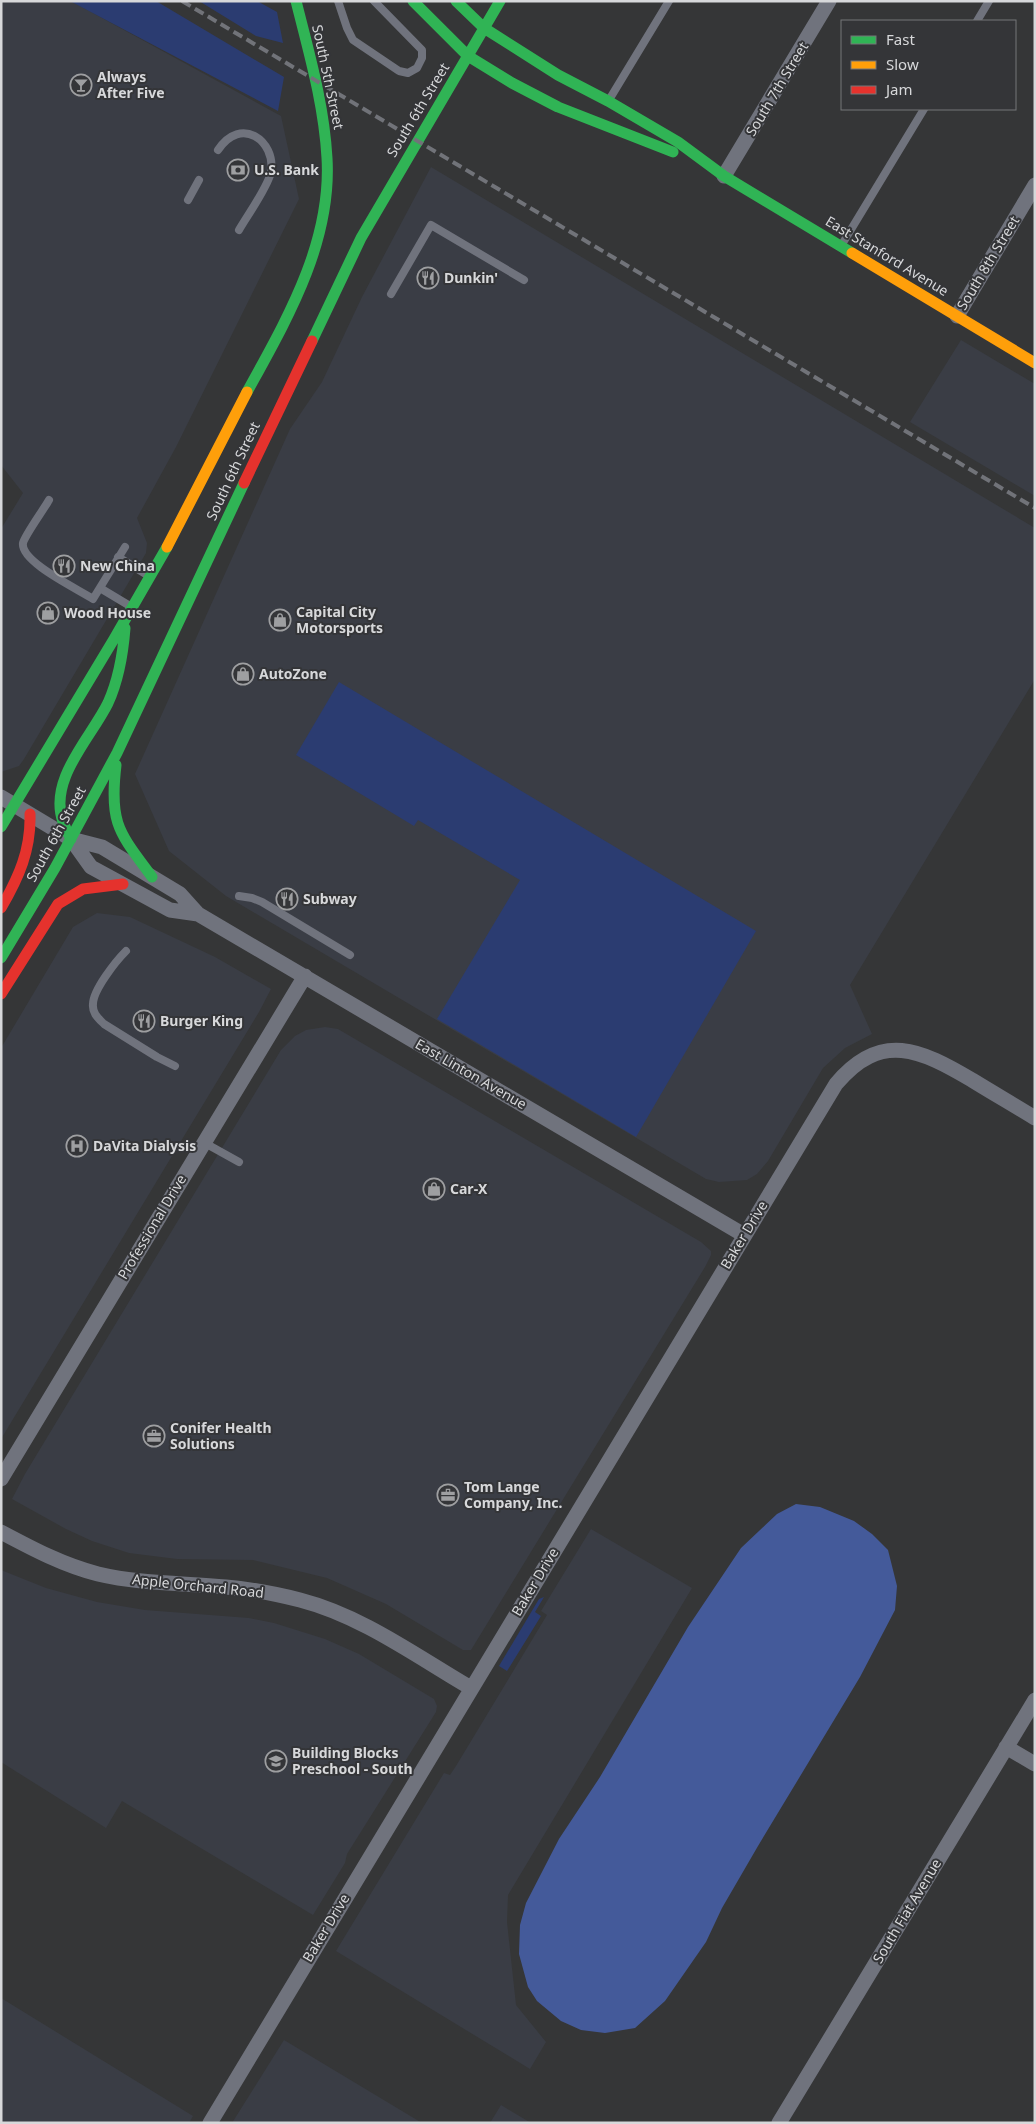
<svg xmlns="http://www.w3.org/2000/svg" width="1036" height="2124" font-family="'Noto Sans',sans-serif">
	<style>
		.built { fill: #3a3d45 }
		.green { fill: #2b3c71 }
		.water { fill: #445a9a }
		.lines { fill: none; stroke-linecap: round; stroke-linejoin: round }
		.lane { stroke: #70737d; stroke-width: 8 }
		.street { stroke: #70737d; stroke-width: 15 }
		.fast { stroke: #30b455; stroke-width: 11 }
		.slow { stroke: #ff9f0a; stroke-width: 11 }
		.jam { stroke: #e5322d; stroke-width: 11 }
		.rail { stroke: #717379; stroke-width: 4; stroke-dasharray: 10 5; stroke-linecap: butt }
		.labels { text-anchor: middle; stroke-width: 4; stroke-linejoin: round; paint-order: stroke }
		.poi-label { font-size: 14px; font-weight: bold; fill: #d7d8da; stroke: #343538; text-anchor: start }
		.street-label { font-size: 14px; fill: #d7d8da; stroke: #343538 }
	</style>
	<rect width="100%" height="100%" fill="#353637"/>
	<path class="built" d="M1,1H71L281,116L299,199L176,447L137,518L147,543L146,553L24,759L19,766L1,772V529L23,493L1,465Z
		M431,167L1035,528V679L850,985L872,1034L845,1048L823,1068L768,1161L757,1174L747,1180L719,1182L706,1179L226,896L169,851L135,774L290,429L322,382L362,297Z
		M961,340L1035,384V496L910,422Z
		M97,913L130,917L215,957L271,989L259,1012L1,1439V1048L73,927Z
		M325,1027L338,1029L701,1242L711,1251V1255L705,1267L471,1650H463L386,1604L327,1578L253,1560L177,1559L129,1553L92,1541L66,1529L12,1499L25,1474L281,1050L295,1036L306,1030Z
		M591,1529L692,1588L508,1895L507,1922L516,2005L546,2042L530,2069L336,1951L444,1773L450,1775L456,1766L547,1615L541,1611Z
		M1,1570L46,1588L97,1602L145,1610L249,1618L274,1623L325,1639L359,1654L434,1699L437,1706L436,1712L347,1854L345,1863L313,1915L122,1801L106,1828L1,1762Z
		M1,1998L193,2116L189,2123H1Z
		M284,2040L422,2123H232Z
		M501,2105L531,2123H490Z"/>
	<path class="green" d="M70,1H156L284,77L278,111Z
		M199,1H257L277,12L283,43L256,36Z
		M339,682L756,931L636,1137L437,1019L520,880L418,820L414,826L296,755Z
		M544,1597L535,1612L541,1616L507,1671L499,1666L539,1599Z"/>
	<path class="water" d="M796,1504L820,1507L854,1521L872,1534L888,1550L897,1586L895,1610L860,1677L758,1846L722,1908L706,1942L665,2001L635,2028L605,2033L581,2030L561,2021L537,2001L528,1987L519,1954L520,1925L526,1903L559,1839L600,1777L688,1627L741,1548L777,1514Z"/>
	<g class="lines">
		<path class="lane" d="M338,1L347,28L353,40L399,71L408,73L417,68L422,58V50L374,1
			M977,21L989,1
			M609,100L669,1
			M218,150C241,115 276,141 271,172C268,187 247,216 239,230
			M188,200L199,180
			M841,246L924,109
			M391,294L431,225L524,280
			M49,500C44,509 25,535 23,543C20,562 78,589 93,599L125,547
			M118,557L149,576
			M100,588L130,606
			M239,896L252,898L262,902L350,955
			M126,951C116,961 93,990 93,1004C92,1013 98,1018 104,1024L157,1057L175,1066
			M203,1142L239,1162"/>
		<path class="street" d="M724,176L829,1
			M957,316L1035,185
			M1,797L71,839L102,847L180,894L198,914L744,1235
			M71,839L91,867L170,910L198,914
			M1,1479L305,976
			M1,1532C33,1549 63,1565 98,1574C140,1584 183,1583 226,1587C250,1589 276,1594 300,1600C362,1616 416,1656 471,1688
			M1006,1747L1035,1764
			M210,2123L836,1084C881,1030 921,1050 972,1080C993,1093 1014,1105 1035,1118
			M779,2123L1035,1700"/>
		<path class="fast" d="M413,1L468,56
			M456,1L484,28
			M484,28L558,75L608,101L678,142L724,176L852,253
			M468,56L512,83L558,107L673,152
			M312,341L361,238L500,1
			M247,392C287,319 332,243 327,158C324,104 309,53 296,1
			M116,765C109,824 119,832 152,877
			M1,827L114,639L167,547
			M71,839C68,833 65,827 63,822C48,779 91,738 108,703C119,679 123,654 125,628
			M1,958L55,868L117,753L244,483"/>
		<path class="slow" d="M852,253L1035,363
			M167,547L247,392"/>
		<path class="jam" d="M244,483L312,341
			M1,908C19,877 31,850 30,814
			M1,994L58,904L83,889L123,884"/>
		<path class="rail" d="M182,1L1035,508"/>
	</g>
	<defs>
		<g id="bar-ring" transform="scale(1.125)"><circle r="9.5" fill="#343538" stroke="#9e9fa1" stroke-width="1.5"/><path d="M-6-5H6L.8 .8V4.5H3.5V6h-7V4.5H-.8V.8Z" fill="#9e9fa1"/></g>
		<g id="bank-ring" transform="scale(1.125)"><circle r="9.5" fill="#343538" stroke="#9e9fa1" stroke-width="1.5"/><path d="M-6-4H6V4H-6ZM0-2.3a2.3 2.3 0 1 0 0 4.6a2.3 2.3 0 1 0 0-4.6Z" fill="#9e9fa1"/></g>
		<g id="restaurant-ring" transform="scale(1.125)"><circle r="9.5" fill="#343538" stroke="#9e9fa1" stroke-width="1.5"/><path d="M-5-6h1v4h1v-4h1v4h1v-4h1v5L-1.5 .5V6h-2V.5L-5-1ZM5-6V6H3V1.5H1.5Q1.5-4 5-6Z" fill="#9e9fa1"/></g>
		<g id="shop-ring" transform="scale(1.125)"><circle r="9.5" fill="#343538" stroke="#9e9fa1" stroke-width="1.5"/><path d="M-5-2.5h2.3a2.7 3.5 0 0 1 5.4 0H5L5.5 6h-11ZM-1.5-2.5h3a1.5 2.3 0 0 0-3 0Z" fill="#9e9fa1"/></g>
		<g id="hospital-ring" transform="scale(1.125)"><circle r="9.5" fill="#343538" stroke="#9e9fa1" stroke-width="1.5"/><path d="M-5-5h3v3.5h4V-5h3V5h-3V1.5h-4V5h-3Z" fill="#9e9fa1"/></g>
		<g id="office-ring" transform="scale(1.125)"><circle r="9.5" fill="#343538" stroke="#9e9fa1" stroke-width="1.5"/><path d="M-6-3h4V-5.5h4V-3h4V5H-6ZM-1-4.5V-3h2v-1.5ZM-6 0V1H6V0Z" fill="#9e9fa1"/></g>
		<g id="school-ring" transform="scale(1.125)"><circle r="9.5" fill="#343538" stroke="#9e9fa1" stroke-width="1.5"/><path d="M0-5L7-2L0 1L-7-2ZM-4 1L0 2.5L4 1V4Q0 6-4 4Z" fill="#9e9fa1"/></g>
	</defs>
	<g fill-rule="evenodd">
		<use href="#bar-ring" x="81" y="85"/>
		<use href="#bank-ring" x="238" y="170"/>
		<use href="#restaurant-ring" x="428" y="278"/>
		<use href="#restaurant-ring" x="64" y="566"/>
		<use href="#shop-ring" x="48" y="613"/>
		<use href="#shop-ring" x="280" y="620"/>
		<use href="#shop-ring" x="243" y="674"/>
		<use href="#restaurant-ring" x="287" y="899"/>
		<use href="#restaurant-ring" x="144" y="1021"/>
		<use href="#hospital-ring" x="77" y="1146"/>
		<use href="#shop-ring" x="434" y="1189"/>
		<use href="#office-ring" x="154" y="1436"/>
		<use href="#office-ring" x="448" y="1495"/>
		<use href="#school-ring" x="276" y="1761"/>
	</g>
	<g class="labels">
		<g class="poi-label">
			<text x="97" y="82">Always<tspan x="97" dy="16">After Five</tspan></text>
			<text x="254" y="175">U.S. Bank</text>
			<text x="444" y="283">Dunkin'</text>
			<text x="80" y="571">New China</text>
			<text x="296" y="617">Capital City<tspan x="296" dy="16">Motorsports</tspan></text>
			<text x="64" y="618">Wood House</text>
			<text x="259" y="679">AutoZone</text>
			<text x="303" y="904">Subway</text>
			<text x="160" y="1026">Burger King</text>
			<text x="93" y="1151">DaVita Dialysis</text>
			<text x="450" y="1194">Car-X</text>
			<text x="170" y="1433">Conifer Health<tspan x="170" dy="16">Solutions</tspan></text>
			<text x="464" y="1492">Tom Lange<tspan x="464" dy="16">Company, Inc.</tspan></text>
			<text x="292" y="1758">Building Blocks<tspan x="292" dy="16">Preschool - South</tspan></text>
		</g>
		<g class="street-label">
			<text transform="translate(328 77) rotate(78)" y="5">South 5th Street</text>
			<text transform="translate(777 89) rotate(-59)" y="5">South 7th Street</text>
			<text transform="translate(418 110) rotate(-59)" y="5">South 6th Street</text>
			<text transform="translate(887 256) rotate(31)" y="5">East Stanford Avenue</text>
			<text transform="translate(988 263) rotate(-59)" y="5">South 8th Street</text>
			<text transform="translate(233 471) rotate(-65)" y="5">South 6th Street</text>
			<text transform="translate(56 834) rotate(-61)" y="5">South 6th Street</text>
			<text transform="translate(471 1074) rotate(30)" y="5">East Linton Avenue</text>
			<text transform="translate(152 1227) rotate(-59)" y="5">Professional Drive</text>
			<text transform="translate(744 1235) rotate(-59)" y="5">Baker Drive</text>
			<text transform="translate(535 1582) rotate(-59)" y="5">Baker Drive</text>
			<text transform="translate(198 1586) rotate(6)" y="5">Apple Orchard Road</text>
			<text transform="translate(907 1911) rotate(-59)" y="5">South Fiat Avenue</text>
			<text transform="translate(326 1928) rotate(-59)" y="5">Baker Drive</text>
		</g>
	</g>
	<rect width="1036" height="2124" fill="none" stroke="#d7d8da" stroke-width="5"/>
	<rect x="841" y="20" width="175" height="90" fill="#343538" stroke="#757679"/>
	<rect x="851" y="36" width="25" height="8" fill="#30b455" stroke="#757679"/>
	<text x="886" y="45" font-size="15" fill="#d7d8da">Fast</text>
	<rect x="851" y="61" width="25" height="8" fill="#ff9f0a" stroke="#757679"/>
	<text x="886" y="70" font-size="15" fill="#d7d8da">Slow</text>
	<rect x="851" y="86" width="25" height="8" fill="#e5322d" stroke="#757679"/>
	<text x="886" y="95" font-size="15" fill="#d7d8da">Jam</text>
</svg>
